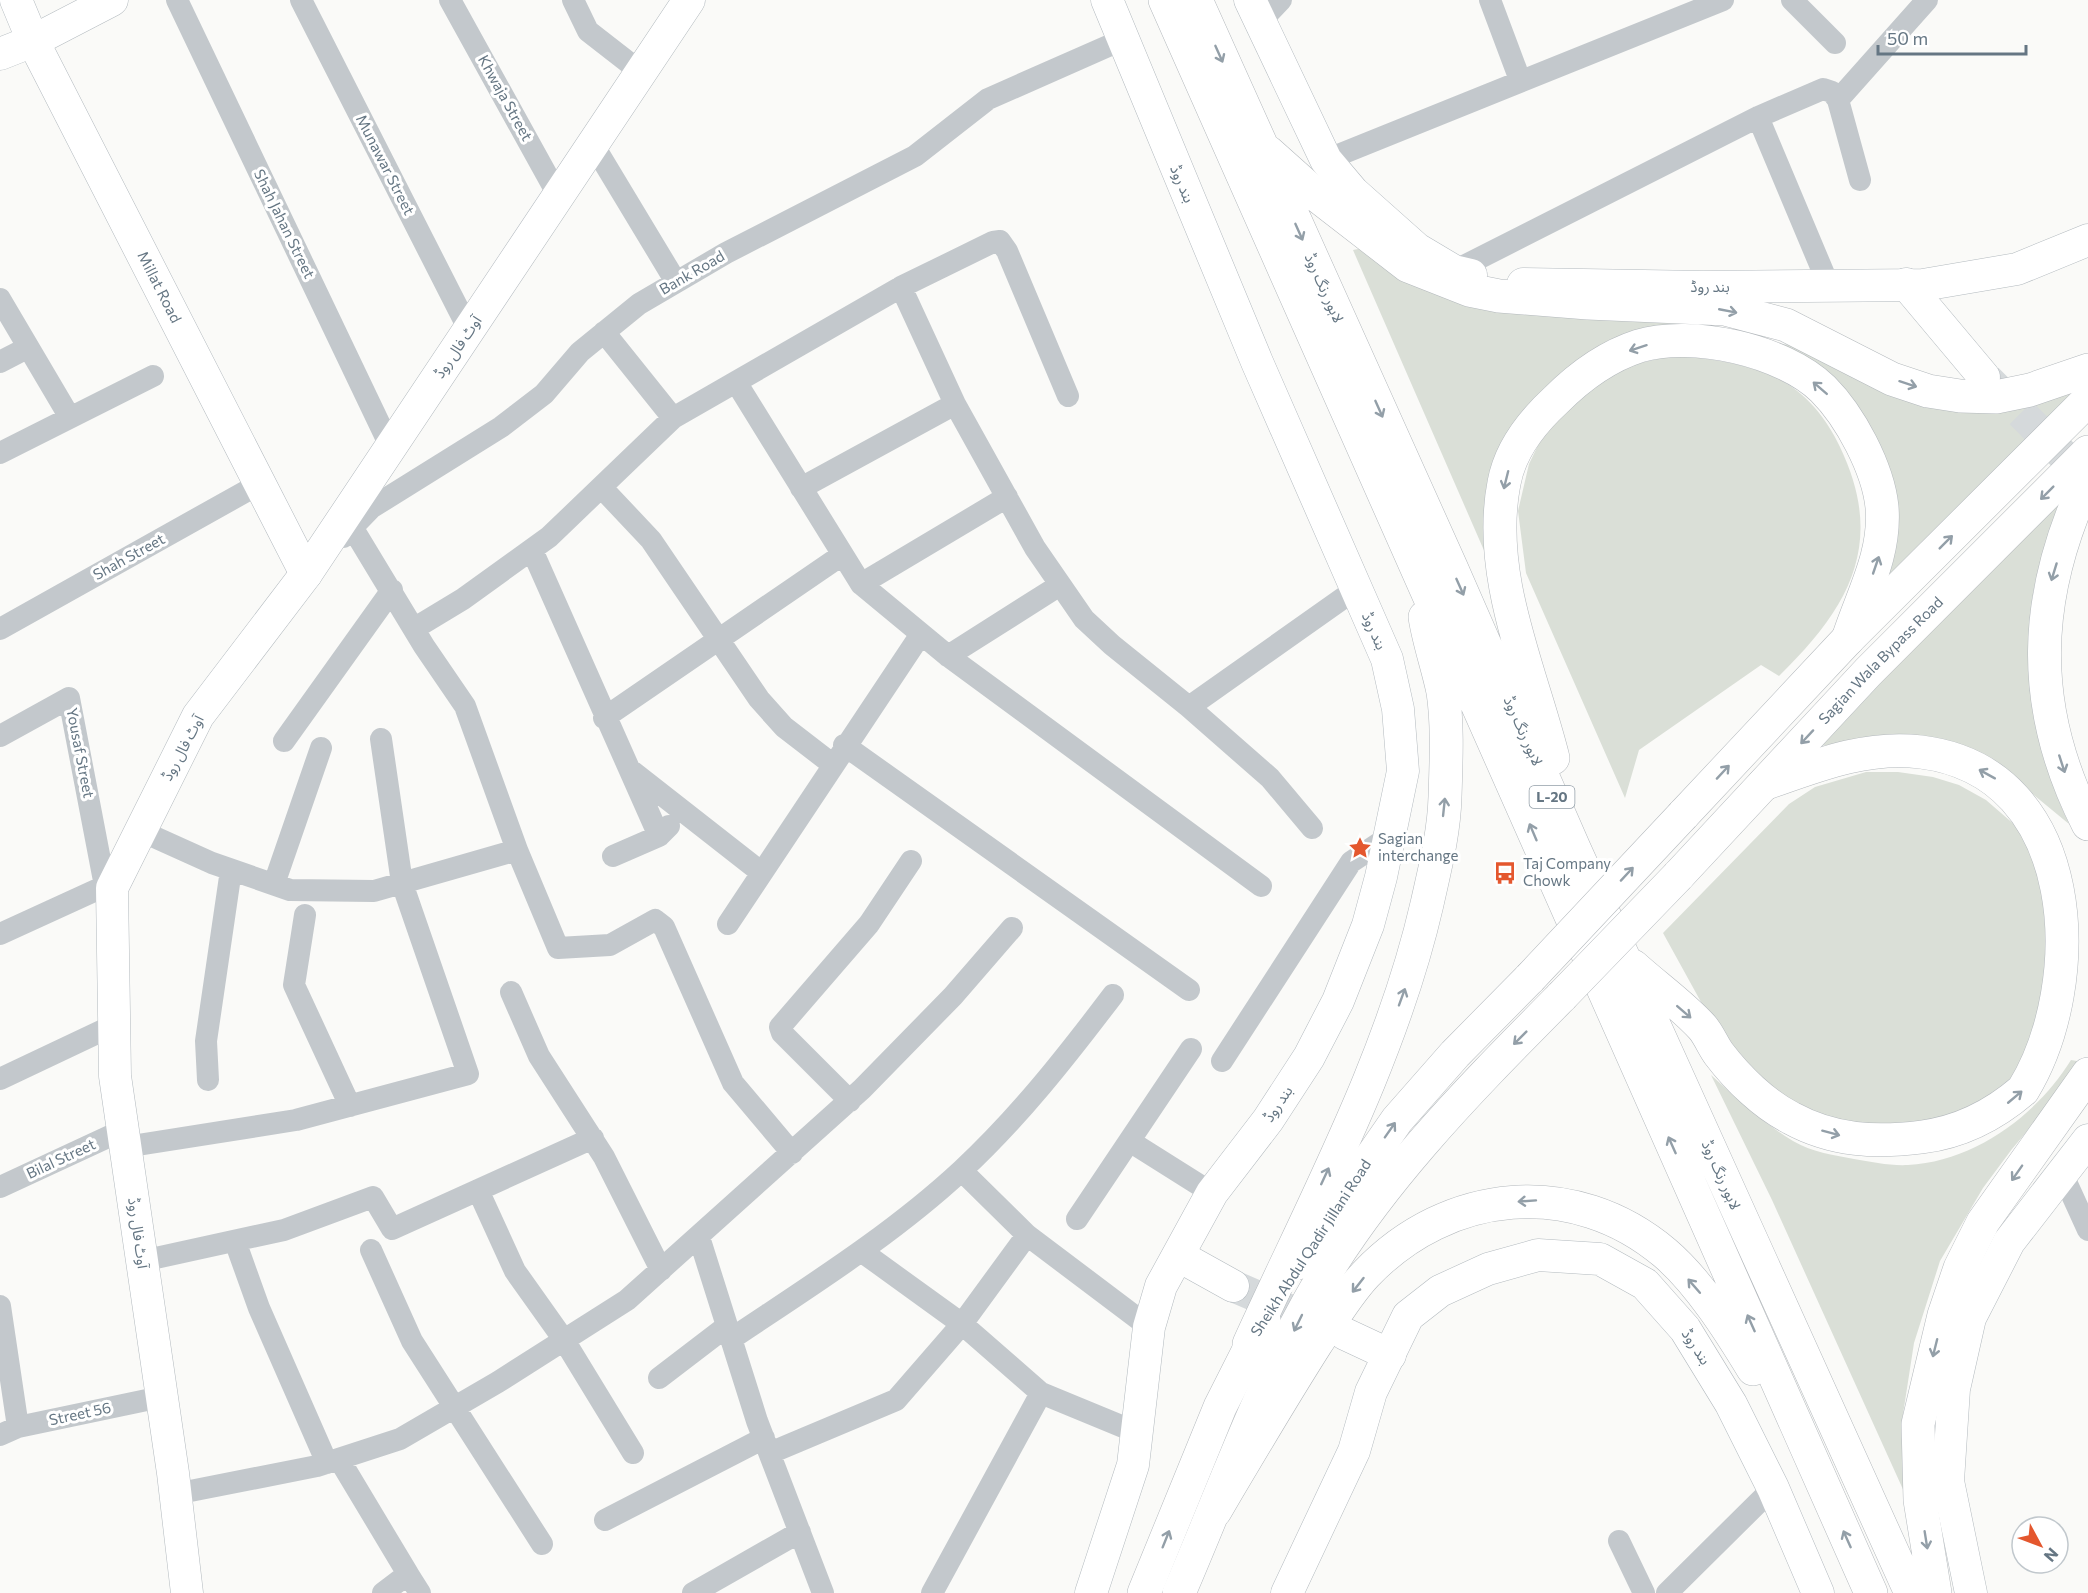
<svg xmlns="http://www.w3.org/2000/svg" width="2088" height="1593" font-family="Commissioner,'Noto Sans Arabic',sans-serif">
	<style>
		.green { fill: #dadfd7 }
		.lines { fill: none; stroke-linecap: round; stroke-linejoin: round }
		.secondary-tunnel { stroke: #d5d9db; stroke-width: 32; stroke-dasharray: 32 16; stroke-linecap: butt }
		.secondary-casing { stroke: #b3babf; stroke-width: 33 }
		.primary-casing { stroke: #b5babe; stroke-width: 34 }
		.highway-casing { stroke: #b4b9bd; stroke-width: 34 }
		.street { stroke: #c3c8cc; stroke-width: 22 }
		.secondary { stroke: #fff; stroke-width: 32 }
		.primary { stroke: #fff; stroke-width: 33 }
		.highway { stroke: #fff; stroke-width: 33 }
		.primary-bridge-casing { stroke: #b5babe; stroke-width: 34; stroke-linecap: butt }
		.primary-bridge { stroke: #fff; stroke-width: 33 }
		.oneway { stroke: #939fa8 }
		.labels { text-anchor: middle; stroke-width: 6; stroke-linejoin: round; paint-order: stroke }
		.shield { fill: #fff; stroke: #939fa8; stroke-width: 1.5 }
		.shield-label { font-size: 14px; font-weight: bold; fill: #657683 }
		.street-label { font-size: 15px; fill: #657683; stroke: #fff }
		.poi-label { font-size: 15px; fill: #657683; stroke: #fff; text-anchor: start }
	</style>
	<rect width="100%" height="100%" fill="#fafaf8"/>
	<path class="green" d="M1378,245L1408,266L1670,306L1704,325L1544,411L1486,555L1353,250Z
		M1821,343L1928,391L2070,376L2088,399L1848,639L1869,585V459L1773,345Z
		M1675,355C1708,359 1741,362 1772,376C1803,389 1826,417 1840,447C1886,543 1850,607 1779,676L1761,665L1639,750L1625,798L1526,573L1518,511L1529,464L1541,439L1584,391L1627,366Z
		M2067,495C2058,517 2046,540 2040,563C2016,650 2031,743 2069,824L2006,772L1874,738L1820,746L1846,717Z
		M1866,772H1898L1933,777L1959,785L1986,800L2023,832L2063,929L2023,1069L1999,1090L1949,1120L1927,1125L1837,1124L1782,1099L1732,1048L1701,1002L1663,933L1789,804L1815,787Z
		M2071,1060L2077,1061L2050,1104L2012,1149L1983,1188L1940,1261L1914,1343L1901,1427L1906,1496L1772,1200L1711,1075C1737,1098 1763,1123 1793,1141C1812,1152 1833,1155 1854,1159C1871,1162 1891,1166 1908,1165C1975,1161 2037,1115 2071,1060Z"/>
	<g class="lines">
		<path class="secondary-tunnel" d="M1987,379L2088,480
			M1233,1286L1326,1326"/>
		<g class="secondary-casing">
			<g id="secondary">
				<path id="s1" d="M16,0L33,41L306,574"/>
				<path d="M1250,0L1326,160L1353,192L1417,249L1454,271L1471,275"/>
				<path d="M0,54L33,41L112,0"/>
				<path d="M1523,284L1703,287L1923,285L2017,269L2088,240"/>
				<path d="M1906,284L1984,377"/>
				<path d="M1179,1256L1233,1286"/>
				<path d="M1345,1334L1390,1355"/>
				<path d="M187,1593L173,1473L115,1076L112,888L198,716L306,574L689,0"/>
				<path d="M1091,1593L1133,1465L1149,1327L1161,1286L1212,1193L1268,1120L1309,1057L1338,1001L1368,925L1381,877L1403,771L1398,709L1387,659L1257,362L1107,0"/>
				<path d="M1287,1593L1354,1451L1371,1392L1408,1316L1440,1291L1488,1269L1538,1255L1600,1259L1645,1284L1685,1329L1731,1404L1773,1488L1818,1593"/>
				<path d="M1971,1593L1948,1481L1954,1389L1970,1318L2009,1242L2088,1140"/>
			</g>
		</g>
		<g class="primary-casing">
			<g id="primary">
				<path d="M1683,815L1848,639L2088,400"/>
				<path id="s2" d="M1678,876L1868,672L2088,452"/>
				<path d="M1298,1263L1397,1120L1455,1054L1530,978"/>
				<path d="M1144,1593L1220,1407L1264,1320"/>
				<path d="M1179,1593C1221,1496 1257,1395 1308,1303C1373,1186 1469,1090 1562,996"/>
			</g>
		</g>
		<g class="highway-casing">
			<path id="highway" d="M1165,0L1871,1593
				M1196,0L1451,567L1574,848L1911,1593
				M1268,152L1315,194L1408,266L1469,290L1499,296L1588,303L1725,309L1786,325L1892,379L1928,391L1960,396L1996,397L2030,390L2088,370
				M2088,478C2032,597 2028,706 2088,824
				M1553,758C1531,670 1486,576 1504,483C1510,450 1532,422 1556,400C1579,377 1608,356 1639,346C1692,330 1783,350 1823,389C1850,416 1878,468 1882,507C1886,555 1862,595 1848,639
				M1633,966C1655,986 1682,1005 1702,1027C1709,1035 1713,1046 1719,1054C1738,1079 1764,1104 1791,1118C1833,1141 1876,1143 1922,1137C1961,1132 1994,1115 2023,1090C2088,984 2083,772 1921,752C1866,745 1815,766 1764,784
				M1249,1344C1314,1201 1392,1057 1427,904C1435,868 1444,833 1445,797C1446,764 1448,725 1443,692C1438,667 1429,643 1425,617
				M1215,1511C1248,1455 1281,1399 1316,1344C1332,1320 1347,1294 1366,1274C1448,1188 1574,1176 1665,1253C1699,1282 1730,1331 1753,1369
				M1935,1593L1920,1500L1918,1424L1944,1315L1960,1268L1983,1222L2088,1074"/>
		</g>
		<path class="street" d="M177,0L391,448
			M301,0L469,330
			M450,0L559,197
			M573,0L588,31L642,73
			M1490,0L1520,80
			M1792,0L1835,43
			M1259,23L1281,0
			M1838,100L1927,0
			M1758,117L1829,286
			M594,146L676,282
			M1326,160L1723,0
			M1454,271L1758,117L1823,89L1832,92L1838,100L1860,180
			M901,287L955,404L1035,548L1084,619L1112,645L1189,707L1270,778L1312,828
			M0,299L69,416
			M604,332L673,418
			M0,362L27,348
			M736,382L861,584L948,656L1261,886
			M0,453L153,376
			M602,488L651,540L759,699L784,727L832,764
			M801,488L955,404
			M352,527L424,646L465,706L517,850L558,948L610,945L655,920L664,927L733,1083L792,1153
			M343,537L371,508L501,427L544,394L580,352L639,304L726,253L915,156L988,99L1124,39
			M532,550L659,836
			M861,584L1007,497
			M415,628L463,599L549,537L673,418L901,287L993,242L1000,241L1007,251L1068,396
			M0,629L259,484
			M948,656L1060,585
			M1189,707L1356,589
			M604,718L842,555
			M0,736L69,698L105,886
			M284,741L392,590
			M844,745L1189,990
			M633,772L762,873
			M141,831L212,863L290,890L374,891L517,850
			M613,856L659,836L669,826
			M274,884L321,748
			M305,915L294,985L350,1106
			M728,924L921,634
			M0,934L105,886L112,888
			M511,992L539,1056L604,1157L661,1270
			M1222,1061L1351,862L1390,836
			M0,1079L114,1025
			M208,1080L206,1041L231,870
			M850,1101L782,1033L780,1027L869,924L911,861
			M1131,1142L1212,1193
			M125,1147L296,1120L468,1074L402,883L381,739
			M962,1171L1027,1235L1149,1327
			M2062,1173L2088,1230
			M0,1187L123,1130
			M478,1190L515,1271L564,1340L633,1453
			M1077,1219L1191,1049
			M699,1237L757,1421L823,1593
			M235,1241L259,1308L327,1463
			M371,1250L412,1341L542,1544
			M861,1251L962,1324L1041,1393L1138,1433
			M142,1261L284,1230L373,1197L392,1229L593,1138
			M0,1306L18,1427
			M731,1339C810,1286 892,1235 962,1170C1019,1117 1066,1057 1113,995
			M659,1378L727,1326
			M0,1435L18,1427L161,1397
			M770,1453L896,1400L962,1324L1027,1235
			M339,1459L408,1574L383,1593
			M175,1494L317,1466L400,1439L498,1382L627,1300L862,1089L953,996L1012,928
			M605,1520L764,1438
			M1619,1541L1644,1593
			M408,1574L420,1593
			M693,1593L800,1532
			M932,1593L1041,1393
			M1667,1593L1773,1488"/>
		<use href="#secondary" class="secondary"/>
		<use href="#primary" class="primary"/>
		<use href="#highway" class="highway"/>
		<g class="primary-bridge-casing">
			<path id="primary-bridge" d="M1530,978L1683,815
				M1562,996L1678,876"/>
		</g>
		<use href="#primary-bridge" class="primary-bridge"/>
	</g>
	<defs><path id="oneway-shaft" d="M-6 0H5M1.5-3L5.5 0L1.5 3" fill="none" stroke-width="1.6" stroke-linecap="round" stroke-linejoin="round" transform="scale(1.5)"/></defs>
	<g class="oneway">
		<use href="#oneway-shaft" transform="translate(1219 54) rotate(66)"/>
		<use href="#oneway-shaft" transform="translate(1299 232) rotate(66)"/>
		<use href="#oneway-shaft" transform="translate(1728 311) rotate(11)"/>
		<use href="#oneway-shaft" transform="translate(1638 348) rotate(162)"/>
		<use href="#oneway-shaft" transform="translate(1908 384) rotate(18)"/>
		<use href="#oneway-shaft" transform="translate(1820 388) rotate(-139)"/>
		<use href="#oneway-shaft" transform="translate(1379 409) rotate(66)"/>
		<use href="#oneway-shaft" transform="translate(1506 480) rotate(104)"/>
		<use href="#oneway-shaft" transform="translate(2047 493) rotate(135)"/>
		<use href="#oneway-shaft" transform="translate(1946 542) rotate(-45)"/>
		<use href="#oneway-shaft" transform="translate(1876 565) rotate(-71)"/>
		<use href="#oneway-shaft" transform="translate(2054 572) rotate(107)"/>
		<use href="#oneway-shaft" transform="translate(1460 587) rotate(66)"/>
		<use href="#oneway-shaft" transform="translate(1807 737) rotate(133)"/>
		<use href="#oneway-shaft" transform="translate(2062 764) rotate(72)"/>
		<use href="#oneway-shaft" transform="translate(1723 772) rotate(-47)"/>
		<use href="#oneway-shaft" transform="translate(1987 774) rotate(-151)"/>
		<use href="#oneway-shaft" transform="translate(1444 807) rotate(-84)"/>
		<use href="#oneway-shaft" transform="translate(1533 832) rotate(-113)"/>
		<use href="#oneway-shaft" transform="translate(1627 874) rotate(-47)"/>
		<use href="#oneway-shaft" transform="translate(1402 997) rotate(-70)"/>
		<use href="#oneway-shaft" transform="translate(1684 1012) rotate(41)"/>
		<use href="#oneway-shaft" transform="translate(1520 1038) rotate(135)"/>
		<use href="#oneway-shaft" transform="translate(2015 1097) rotate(-40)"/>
		<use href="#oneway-shaft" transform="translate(1390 1130) rotate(-55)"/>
		<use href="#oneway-shaft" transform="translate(1831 1133) rotate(15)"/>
		<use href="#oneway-shaft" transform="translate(1672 1145) rotate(-114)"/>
		<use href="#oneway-shaft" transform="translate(2017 1173) rotate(125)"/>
		<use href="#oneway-shaft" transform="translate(1325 1176) rotate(-65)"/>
		<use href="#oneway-shaft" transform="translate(1527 1201) rotate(176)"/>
		<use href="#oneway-shaft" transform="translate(1358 1285) rotate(128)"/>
		<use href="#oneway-shaft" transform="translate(1694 1286) rotate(-131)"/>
		<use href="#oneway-shaft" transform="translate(1298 1323) rotate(116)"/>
		<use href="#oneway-shaft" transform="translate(1751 1323) rotate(-114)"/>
		<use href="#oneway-shaft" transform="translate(1935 1348) rotate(104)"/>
		<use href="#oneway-shaft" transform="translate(1166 1539) rotate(-68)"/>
		<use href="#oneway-shaft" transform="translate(1847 1539) rotate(-114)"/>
		<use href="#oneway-shaft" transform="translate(1926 1540) rotate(81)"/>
	</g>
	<defs>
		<g id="sight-bare" transform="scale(1.8)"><path d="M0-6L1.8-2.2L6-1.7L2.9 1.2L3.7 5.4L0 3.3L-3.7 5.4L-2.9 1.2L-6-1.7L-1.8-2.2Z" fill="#e4572e" stroke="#fff" stroke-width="2.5" paint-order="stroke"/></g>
		<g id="bus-bare" transform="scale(1.8)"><path d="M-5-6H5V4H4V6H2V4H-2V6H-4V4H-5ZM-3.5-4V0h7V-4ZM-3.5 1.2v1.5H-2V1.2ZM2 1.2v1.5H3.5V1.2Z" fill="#e4572e" stroke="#fff" stroke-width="2.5" paint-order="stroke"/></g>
	</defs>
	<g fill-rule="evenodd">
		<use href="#sight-bare" x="1360" y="848"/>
		<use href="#bus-bare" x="1505" y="873"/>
	</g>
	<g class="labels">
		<rect class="shield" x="1529.5" y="786" width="45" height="22" rx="4.5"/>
		<g class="shield-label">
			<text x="1552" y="802">L-20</text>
		</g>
		<g class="street-label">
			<text transform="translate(505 98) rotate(61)" y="5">Khwaja Street</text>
			<text transform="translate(385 165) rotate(63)" y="5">Munawar Street</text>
			<text transform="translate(1182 184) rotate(67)" y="5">بند روڈ</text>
			<text transform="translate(284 224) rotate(64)" y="5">Shah Jahan Street</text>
			<text transform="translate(692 273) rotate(-30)" y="5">Bank Road</text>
			<text x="1710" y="292">بند روڈ</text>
			<text dy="5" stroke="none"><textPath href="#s1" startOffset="321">Millat Road</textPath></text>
			<text transform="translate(1324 288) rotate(66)" y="5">لاہور رنگ روڈ</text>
			<text transform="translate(458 347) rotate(-56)" y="5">آوٹ فال روڈ</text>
			<text transform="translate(129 557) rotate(-29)" y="5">Shah Street</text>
			<text transform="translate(1374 631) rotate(66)" y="5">بند روڈ</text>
			<text dy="5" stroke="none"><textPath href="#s2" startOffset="296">Sagian Wala Bypass Road</textPath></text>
			<text transform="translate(1523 731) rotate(66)" y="5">لاہور رنگ روڈ</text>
			<text transform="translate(183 748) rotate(-62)" y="5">آوٹ فال روڈ</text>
			<text transform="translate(80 753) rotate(79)" y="5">Yousaf Street</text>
			<text transform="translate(1278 1104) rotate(-56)" y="5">بند روڈ</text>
			<text transform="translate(61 1159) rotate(-25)" y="5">Bilal Street</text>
			<text transform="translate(1721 1175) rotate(66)" y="5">لاہور رنگ روڈ</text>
			<text transform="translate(138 1233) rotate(82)" y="5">آوٹ فال روڈ</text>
			<text transform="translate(1311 1248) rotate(-57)" y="5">Sheikh Abdul Qadir Jillani Road</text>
			<text transform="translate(1696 1347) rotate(57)" y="5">بند روڈ</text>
			<text transform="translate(80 1414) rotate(-12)" y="5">Street 56</text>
		</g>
		<g class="poi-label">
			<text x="1378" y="844">Sagian<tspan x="1378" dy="17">interchange</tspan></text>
			<text x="1523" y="869">Taj Company<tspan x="1523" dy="17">Chowk</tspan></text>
		</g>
	</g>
	<g transform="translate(2040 1545) rotate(131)"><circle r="28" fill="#ffffff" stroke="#c1c8cd" stroke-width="1.5"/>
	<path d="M0-4.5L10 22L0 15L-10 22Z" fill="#e4572e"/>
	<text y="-9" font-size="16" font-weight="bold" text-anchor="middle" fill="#657683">N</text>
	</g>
	<path d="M1878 45v9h148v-9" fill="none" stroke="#657683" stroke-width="3"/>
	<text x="1887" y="45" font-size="18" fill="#657683" stroke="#ffffff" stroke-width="4.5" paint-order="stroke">50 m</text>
</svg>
